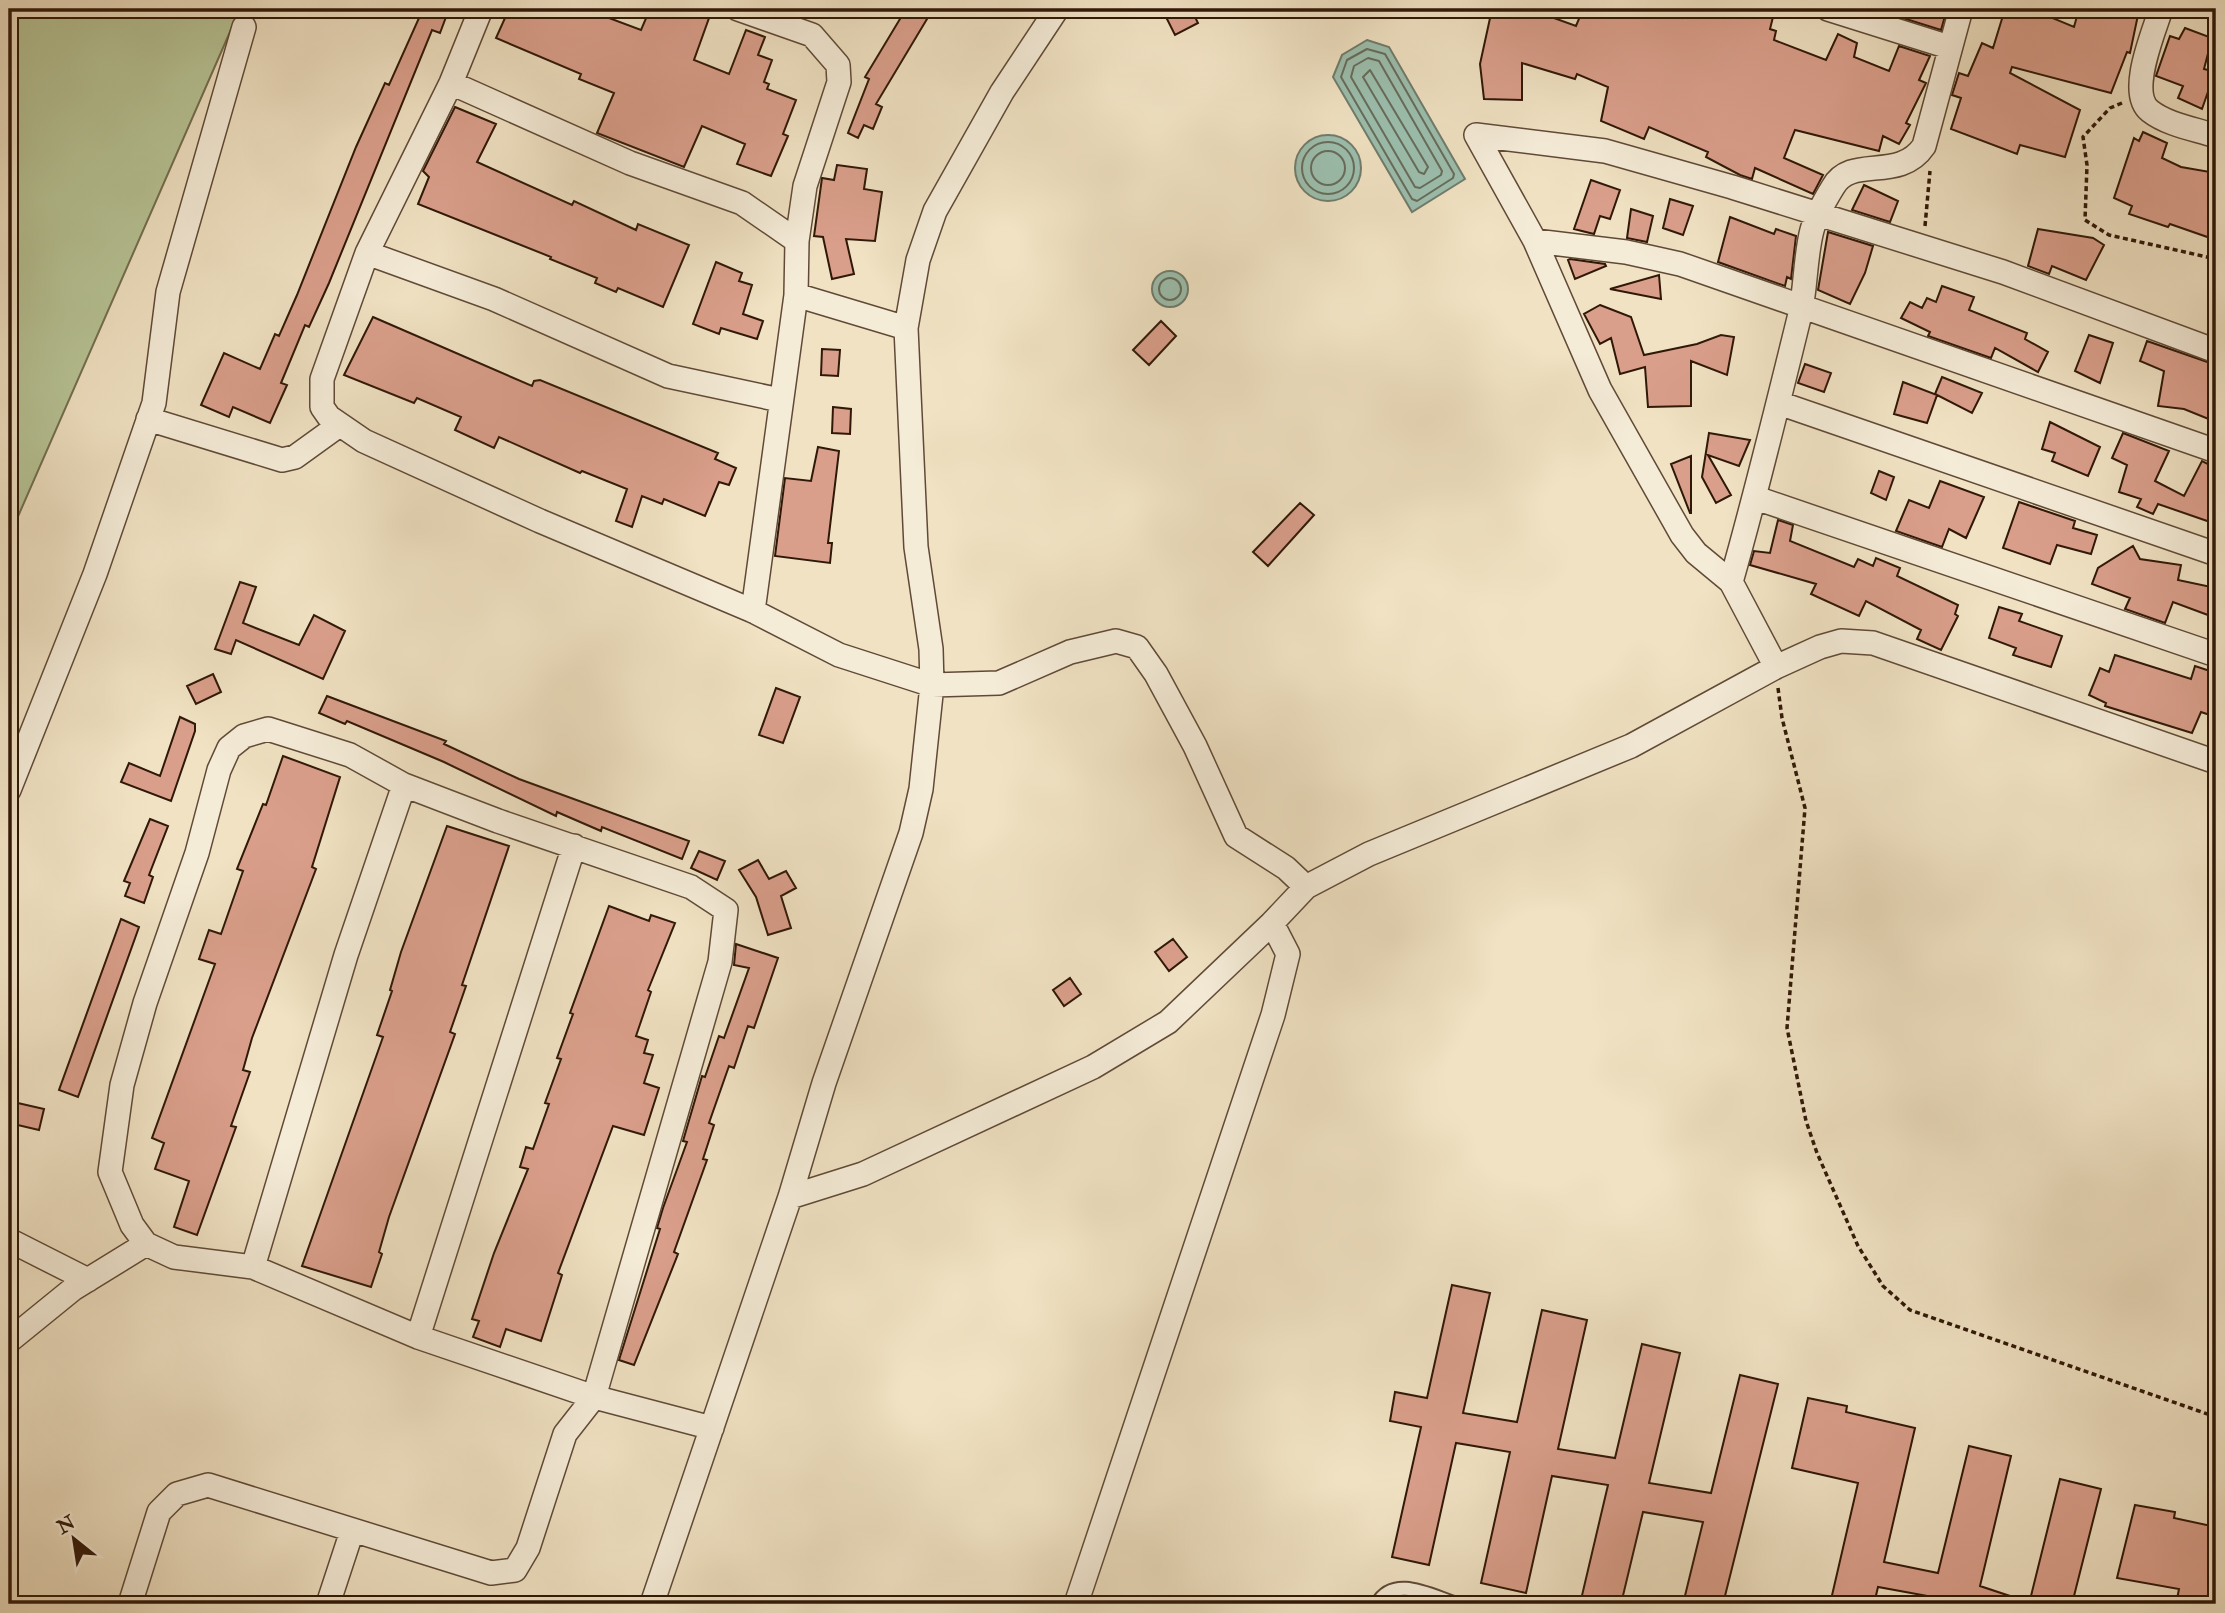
<svg xmlns="http://www.w3.org/2000/svg" width="2225" height="1613" font-family="'IM FELL Double Pica',serif">
	<style>
		.green { fill: #b7c496; stroke: #746e4f; stroke-width: 2 }
		.water { fill: #9bbfae; stroke: #707c6c; stroke-width: 2 }
		.lines { fill: none; stroke-linecap: round; stroke-linejoin: round }
		.shore { stroke: #666c5b; stroke-width: 2 }
		.building { fill: #da9f8b; stroke: #301808; stroke-width: 2 }
		.lane-casing { stroke: #604a37; stroke-width: 16 }
		.street-casing { stroke: #604a37; stroke-width: 26 }
		.path { stroke: #301808; stroke-width: 3.5; stroke-dasharray: 5 3.5; stroke-linecap: butt }
		.lane { stroke: #f5ecd8; stroke-width: 12 }
		.street { stroke: #f5ecd8; stroke-width: 23 }
	</style>
	<rect width="100%" height="100%" fill="#f0e2c3"/>
	<filter id="stains"><feTurbulence type="fractalNoise" baseFrequency=".00286" numOctaves="4"/><feColorMatrix values="0 0 0 0 .2 0 0 0 0 .09 0 0 0 0 .02 0 0 0 .5 -.17"/></filter>
	<radialGradient id="worn" r=".72"><stop offset=".6" stop-color="#630" stop-opacity="0"/><stop offset="1" stop-color="#630" stop-opacity=".3"/></radialGradient>
	<path class="green" d="M9,9H240L9,537Z"/>
	<path class="water" d="M1367,40L1389,47L1465,179L1412,212L1333,77L1342,55Z
		M1295 168a33 33 0 1 1 66 0a33 33 0 1 1-66 0Z
		M1152 289a18 18 0 1 1 36 0a18 18 0 1 1-36 0Z"/>
	<g class="lines">
		<path class="shore" d="M1367,49L1385,54L1454,174L1453,178L1417,201L1412,199L1341,77L1347,60Z
			M1368,58L1379,61L1442,171L1441,175L1420,188L1415,187L1351,77L1354,66Z
			M1370,70L1428,167L1424,174L1419,172L1363,77Z
			M1302 168a26 26 0 1 1 52 0a26 26 0 1 1-52 0Z
			M1311 168a17 17 0 1 1 34 0a17 17 0 1 1-34 0Z
			M1159 289a11 11 0 1 1 22 0a11 11 0 1 1-22 0Z"/>
	</g>
	<path class="building" d="M423,9H449L440,33L432,30L329,283L309,327L305,325L281,383L287,385L270,423L233,407L229,417L201,405L224,353L260,369L275,334L279,336L297,295L356,147L385,83L389,85Z
		M509,9H585L641,30L650,9H683L709,18L694,60L729,74L746,30L765,37L758,55L772,60L764,82L769,84L767,89L796,100L783,134L788,136L771,176L737,164L745,144L702,126L684,167L597,133L614,93L579,79L581,74L496,38Z
		M906,9H933L876,104L882,107L873,129L864,125L858,138L848,133L869,79L865,77Z
		M1162,9H1191L1198,23L1175,35Z
		M1492,9H1529L1576,26L1583,9H1629L1650,15L1653,9H1657L1682,18L1684,9H1775L1770,29L1776,31L1774,40L1826,60L1838,34L1857,43L1854,57L1889,71L1899,46L1930,56L1919,80L1926,83L1906,123L1910,125L1899,144L1883,136L1879,151L1795,130L1784,158L1823,175L1813,194L1755,168L1752,179L1740,175L1706,157L1708,152L1649,127L1644,139L1601,121L1608,87L1577,74L1575,79L1522,63V100L1484,99L1480,64Z
		M1874,9H1947L1941,30Z
		M2005,9H2046L2045,15L2074,27L2079,9H2136L2134,14L2138,15L2130,53L2127,52L2111,93L2012,67L2010,73L2080,110L2065,157L2020,145L2017,154L1951,129L1961,98L1952,95L1959,73L1968,76L1982,43L1993,48Z
		M2185,28L2212,38L2204,69L2216,72V91L2209,89L2202,109L2178,98L2183,86L2156,76L2170,36L2179,39Z
		M455,107L496,124L477,162L572,205L574,201L636,230L638,224L689,245L663,307L618,288L616,292L595,283L597,278L550,259L551,257L418,204L429,177L423,171Z
		M2143,132L2167,143L2162,158L2181,167L2216,173V240L2170,224L2168,227L2129,214L2132,206L2114,198L2134,138L2139,141Z
		M837,165L867,169L864,189L882,192L875,241L846,239L854,274L832,279L823,237L814,236L822,178L834,180Z
		M1591,180L1620,190L1610,219L1600,216L1594,234L1574,229Z
		M1864,185L1898,201L1890,222L1852,210Z
		M1670,199L1693,206L1683,235L1663,228Z
		M1631,209L1653,216L1647,242L1627,238Z
		M1730,217L1774,234L1776,229L1796,236L1791,279L1787,277L1785,286L1718,262Z
		M2038,229L2093,238L2104,245L2086,280L2052,266L2049,274L2028,266Z
		M1828,232L1873,246L1865,273L1850,304L1818,290Z
		M1570,259L1605,264L1606,266L1575,279L1568,260Z
		M716,262L742,273L739,281L752,285L743,314L763,321L757,339L721,328L719,334L693,324Z
		M1659,275L1661,299L1610,289Z
		M1942,286L1974,297L1969,310L2027,333L2025,339L2048,352L2038,372L1995,348L1991,358L1928,336L1930,332L1901,318L1910,302L1922,308L1927,298L1936,302Z
		M1600,305L1631,317L1644,355L1697,344L1721,335L1734,337L1727,375L1691,361V406L1648,407L1645,367L1620,374L1611,338L1600,344L1584,314Z
		M373,317L532,386L534,381L540,380L718,453L715,459L736,468L729,485L719,482L705,516L664,499L662,504L642,496L632,527L616,521L627,489L582,471L580,473L499,437L494,448L455,430L461,417L417,398L414,403L344,375Z
		M1161,321L1176,336L1149,365L1133,350Z
		M2089,335L2113,343L2100,383L2075,371Z
		M2147,341L2216,365V422L2184,409L2158,406L2164,371L2140,361Z
		M822,349L840,350L838,376L821,375Z
		M1805,364L1831,373L1824,392L1798,383Z
		M1942,377L1982,393L1972,413L1935,394Z
		M1903,382L1937,395L1927,423L1894,414Z
		M833,407L851,409L850,434L832,433Z
		M2050,422L2100,447L2088,476L2052,461L2055,453L2042,449Z
		M1709,433L1750,440L1739,466L1708,455L1731,495L1716,503L1702,477Z
		M2123,433L2169,451L2155,481L2184,496L2202,461L2216,468V524L2158,504L2153,514L2137,507L2141,499L2119,492L2127,465L2112,458Z
		M818,447L839,451L828,543H832L830,563L775,556L785,478L811,481Z
		M1691,456V513H1690L1671,464Z
		M1879,471L1894,477L1886,500L1871,493Z
		M1940,481L1984,497L1966,538L1949,529L1942,547L1896,531L1909,500L1929,508Z
		M2019,502L2075,521L2073,528L2097,535L2091,554L2057,545L2050,564L2003,548Z
		M1300,503L1314,515L1268,566L1253,552Z
		M1778,520L1793,525L1790,541L1854,567L1858,559L1873,566L1876,558L1900,568L1897,576L1958,605L1955,614L1958,616L1941,650L1917,639L1921,630L1866,601L1859,616L1811,594L1816,584L1750,565L1754,551L1770,553Z
		M2133,546L2140,559L2181,565L2178,580L2216,588V618L2173,602L2165,623L2125,609L2130,598L2092,584L2098,568Z
		M240,582L256,587L243,623L299,645L314,615L345,631L323,679L236,640L231,654L215,649Z
		M1999,607L2022,614L2019,621L2062,636L2051,667L2013,655L2016,648L1989,638Z
		M2115,655L2191,679L2195,666L2216,673V717L2201,712L2192,733L2105,706L2106,703L2089,695L2100,668L2109,672Z
		M213,674L221,692L196,704L187,686Z
		M776,688L800,697L783,743L759,735Z
		M327,696L446,741L444,744L519,779L689,841L682,859L602,827L601,831L557,812L556,816L444,762L347,721L345,724L319,713Z
		M180,717L195,724V731L171,801L121,782L129,763L160,776Z
		M283,756L340,777L312,867L316,869L252,1038L243,1070L250,1072L231,1126L236,1127L197,1235L174,1227L189,1181L155,1169L164,1143L152,1138L215,964L199,959L209,930L221,934L243,871L237,869L263,804L266,805Z
		M150,819L168,826L149,875L153,877L144,903L125,896L130,883L124,881Z
		M447,826L509,846L462,985L466,986L450,1032L455,1034L389,1217L379,1252L382,1254L371,1287L302,1266L383,1037L377,1035L392,991L390,990L401,952Z
		M699,851L725,861L717,880L691,868Z
		M758,860L769,879L786,871L796,888L781,896L791,928L768,935L756,897L739,870Z
		M609,906L649,921L651,915L675,923L648,990L651,992L636,1036L648,1040L644,1053L653,1055L644,1083L659,1088L644,1135L613,1126L558,1273L562,1275L541,1341L506,1329L500,1347L473,1337L479,1321L472,1319L494,1253L528,1169L520,1167L526,1147L533,1149L549,1104L545,1103L561,1059L557,1058L573,1014L570,1013Z
		M121,919L139,927L78,1097L59,1090Z
		M1173,939L1187,957L1169,971L1155,952Z
		M736,944L778,958L754,1028L748,1026L734,1068L729,1066L709,1123L714,1125L703,1159L707,1160L674,1252L678,1254L634,1365L619,1360L660,1229L657,1228L663,1208L687,1142L683,1141L702,1076L705,1077L719,1036L724,1038L749,968L734,965Z
		M1070,978L1081,994L1064,1006L1053,990Z
		M9,1101L44,1109L39,1130L9,1123Z
		M1452,1285L1490,1293L1463,1413L1517,1422L1542,1310L1587,1320L1558,1449L1615,1458L1642,1344L1680,1353L1649,1483L1711,1493L1740,1375L1778,1384L1723,1604H1683L1703,1522L1643,1512L1621,1604H1580L1608,1485L1552,1476L1526,1593L1481,1583L1510,1452L1456,1443L1429,1565L1392,1557L1421,1427L1390,1421L1395,1392L1427,1398Z
		M1808,1398L1847,1406L1846,1412L1915,1428L1884,1562L1938,1573L1969,1446L2011,1456L1980,1586L2025,1601L2024,1604H1931L1933,1597L1878,1587L1874,1604H1830L1858,1483L1792,1468Z
		M2060,1479L2101,1489L2072,1604H2029Z
		M2135,1505L2175,1512L2174,1518L2216,1527V1604H2176L2179,1589L2117,1578Z"/>
	<g class="lines">
		<g class="lane-casing">
			<path id="lane" d="M1377,1604C1394,1574 1431,1596 1457,1604"/>
		</g>
		<g class="street-casing">
			<path id="street" d="M481,9L451,83L367,253L322,379V407L329,417L364,441L540,521L753,611L839,655L932,685L999,683L1070,652L1116,641L1137,647L1156,674L1195,746L1236,836L1286,868L1306,887
				M738,9L812,35L838,65L839,82L805,186L797,241L796,295L753,611
				M1828,9L1949,47
				M2161,9C2154,32 2127,93 2150,111C2168,125 2195,129 2216,136
				M451,83L630,163L742,203L797,241
				M1476,135L1605,151L1732,187L2003,272L2216,351
				M1476,135L1535,241L1600,390L1682,535L1696,553L1731,582
				M1535,241L1626,252L1680,264L2216,451
				M367,253L494,299L668,376L780,400
				M796,295L906,328
				M1779,403L2216,554
				M148,419L282,460L295,457L338,426
				M1756,498L2216,655
				M1776,667L1731,582C1756,494 1778,404 1800,314C1806,287 1805,257 1812,230C1816,216 1825,200 1833,187C1851,154 1899,183 1924,146L1961,9
				M9,790L95,574L154,403L168,292L244,27
				M790,1197L863,1174L1093,1067L1168,1022L1272,923L1306,887L1369,854L1631,746L1776,667L1820,647L1841,641L1873,643L2216,762
				M9,1240L88,1280
				M253,1267L346,955L404,785
				M418,1337L574,846
				M9,1341L73,1289L146,1244
				M130,1604L159,1512L177,1494L208,1485L491,1573L515,1570L528,1548L565,1434L594,1397L720,962L726,910L691,887L498,821L404,785L350,755L268,729L244,736L229,748L219,770L197,853L145,1003L122,1085L110,1172L132,1225L146,1244L174,1257L253,1267L418,1337L594,1397L712,1428
				M328,1604L352,1531
				M652,1604L790,1197L824,1083L911,833L921,789L932,685L931,649L916,547L906,328L918,260L935,211L1002,92L1057,9
				M1076,1604L1273,1015L1288,954L1272,923"/>
		</g>
		<path class="path" d="M2122,103L2110,108L2083,137L2087,165L2085,220L2109,235L2216,259
			M1925,226L1930,171
			M1778,688L1782,718L1805,808L1787,1028L1806,1121L1817,1153L1858,1246L1883,1286L1910,1310L2216,1417"/>
		<use href="#lane" class="lane"/>
		<use href="#street" class="street"/>
	</g>
	<rect width="2225" height="1613" fill="none" stroke="#f0e2c3" stroke-width="35"/>
	<rect x="10" y="10" width="2204" height="1592" fill="none" stroke="#301808" stroke-width="3.5"/>
	<rect x="18" y="18" width="2190" height="1578" fill="none" stroke="#301808" stroke-width="2"/>
	<g transform="translate(74 1539) rotate(330)" stroke="#f5ecd8" stroke-width="5" paint-order="stroke">
	<path d="M0-5L12 26L0 18L-12 26Z" fill="#301808"/>
	<text y="-10" font-size="19" font-weight="bold" text-anchor="middle" fill="#301808">N</text>
	</g>
	<rect width="100%" height="100%" filter="url(#stains)"/>
	<rect width="100%" height="100%" fill="url(#worn)"/>
</svg>
